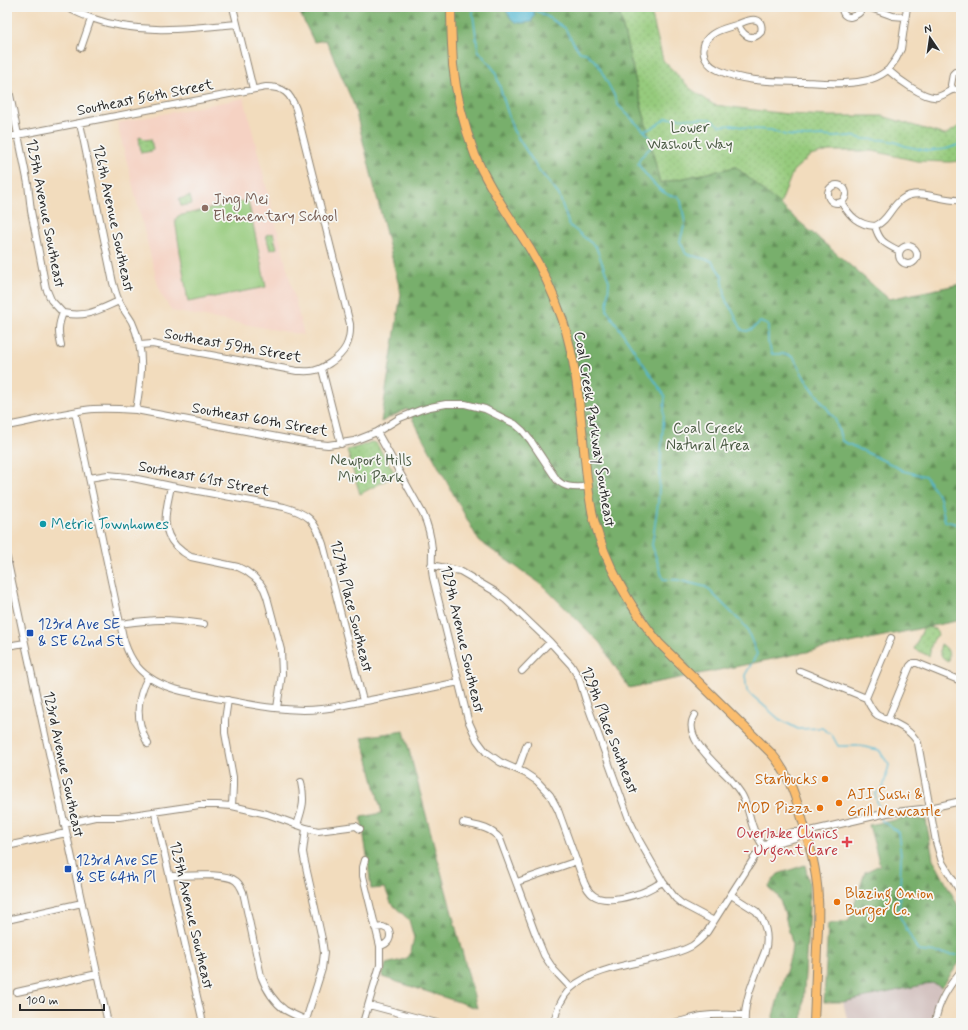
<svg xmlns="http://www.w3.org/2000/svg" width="968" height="1030" font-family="Mynerve,sans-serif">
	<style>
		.built { fill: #f5d2c3 }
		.industrial { fill: #d1bfbd }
		.grass { fill: url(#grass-dots); stroke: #607b54 }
		.forest { fill: url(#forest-firs); stroke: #526d4c }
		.pitch { fill: #96cb7d; stroke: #607b54 }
		.water { fill: #53b8d1; stroke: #3f727e }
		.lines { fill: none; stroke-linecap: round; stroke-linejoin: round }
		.stream { stroke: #53b8d1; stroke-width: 1.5 }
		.minor-casing { stroke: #8e8474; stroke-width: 8 }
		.major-casing { stroke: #8e8474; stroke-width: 10 }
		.minor { stroke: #fff; stroke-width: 6 }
		.major { stroke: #fbbd6e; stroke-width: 8 }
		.education-dot { fill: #8d6e63; stroke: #f6f6f2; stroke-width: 1.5 }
		.culture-dot { fill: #0f9aa8; stroke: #f6f6f2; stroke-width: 1.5 }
		.transit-dot { fill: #1a4fb4; stroke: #f6f6f2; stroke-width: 1.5 }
		.food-dot { fill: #e8710a; stroke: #f6f6f2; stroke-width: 1.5 }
		.health-dot { fill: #e0444e; stroke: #f6f6f2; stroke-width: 1.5 }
		.labels { text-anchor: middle; stroke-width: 3.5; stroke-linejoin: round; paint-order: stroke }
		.street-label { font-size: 15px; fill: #2b2b2b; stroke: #f6f6f2 }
		.park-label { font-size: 15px; fill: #4b5b44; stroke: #f6f6f2 }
		.education-label { font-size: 15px; fill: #785e54; stroke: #f6f6f2; text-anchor: start }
		.culture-label { font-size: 15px; fill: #0d838f; stroke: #f6f6f2; text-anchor: start }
		.transit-label { font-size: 15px; fill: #164399; stroke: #f6f6f2; text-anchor: start }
		.food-label { font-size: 15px; fill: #c56008; stroke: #f6f6f2; text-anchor: end }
		.health-label { font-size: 15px; fill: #be3a42; stroke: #f6f6f2; text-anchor: end }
	</style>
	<defs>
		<pattern id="grass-dots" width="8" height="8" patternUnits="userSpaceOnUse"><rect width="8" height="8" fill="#96cb7d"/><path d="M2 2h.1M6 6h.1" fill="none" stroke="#81ae6c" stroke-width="1.8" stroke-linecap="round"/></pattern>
		<pattern id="forest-firs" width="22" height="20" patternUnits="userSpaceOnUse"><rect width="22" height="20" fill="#78af6c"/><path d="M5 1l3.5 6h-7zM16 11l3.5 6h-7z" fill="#638f59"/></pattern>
	</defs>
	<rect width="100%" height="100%" fill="#f6f6f2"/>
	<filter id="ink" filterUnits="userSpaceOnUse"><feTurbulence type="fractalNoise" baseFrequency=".025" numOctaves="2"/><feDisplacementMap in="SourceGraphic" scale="8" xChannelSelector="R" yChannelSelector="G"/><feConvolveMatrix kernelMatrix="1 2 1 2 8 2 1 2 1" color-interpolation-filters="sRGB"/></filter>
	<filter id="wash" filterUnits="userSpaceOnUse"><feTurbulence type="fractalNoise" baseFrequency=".012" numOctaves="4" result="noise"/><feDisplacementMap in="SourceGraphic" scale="16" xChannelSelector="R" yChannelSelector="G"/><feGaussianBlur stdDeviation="0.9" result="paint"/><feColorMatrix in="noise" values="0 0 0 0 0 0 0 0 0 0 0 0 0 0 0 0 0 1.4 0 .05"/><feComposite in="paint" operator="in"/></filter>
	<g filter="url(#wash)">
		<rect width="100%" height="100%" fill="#f2dcbd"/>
		<path class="built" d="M244,98L304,335L172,311L160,293L117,123Z"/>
		<path class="industrial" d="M932,983L942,987L935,1004L930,1023H848L843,1002Z"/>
		<path class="grass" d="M618,7H653L650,8L663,60L691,89L714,105L787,114L829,116H882L945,135L961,125V161L949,162L917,161L873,151H829L810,156L793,171L780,205L736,167L660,183Z
			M141,136L145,140L151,139L153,150L152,151L141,153L139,137Z
			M190,196L192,204L181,206L179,199Z
			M273,233L277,248L270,250L266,235Z
			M371,442L376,443L396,475L360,494L347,450L361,446Z
			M927,627L936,629L938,635C931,640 931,648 929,656L914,649L923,629Z
			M941,644C948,648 950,653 948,661C940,657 938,652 941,644Z"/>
		<path class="forest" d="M297,7H618L660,183L736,167L889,299L961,284V620L739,666L629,688L600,643L541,584L479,541L407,409L381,422L401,294L354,105L326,40L314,42Z
			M404,731L477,1008L382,977L386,964L406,959L411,951L414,938L409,920L391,903L385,888L371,889L368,862L361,817L382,813L362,737Z
			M905,818L926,820L933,859L961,911V958L959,963L942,987L932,983L843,1002H824L828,924L849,921L865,872L880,865L869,825Z
			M805,865L809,882V907L802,1023H774L773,1016L791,954L792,943L783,908L778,896L768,887L778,874Z"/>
		<path class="pitch" d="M248,200L266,287L188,302L175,220L178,216Z"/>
		<path class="water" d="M504,7H532L535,15L531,22C513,25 513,22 504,7Z"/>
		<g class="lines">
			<path class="stream" d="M473,7V15L478,50L495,71L513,130L538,169L559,195L569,225L596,247L609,281L607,310L665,396L658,503L652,545L663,579L678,580L706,587L746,627L757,654L745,675L747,691L779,719L798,729L822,728L832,735L838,746H860L879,750L889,765L883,788L875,794L880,812
				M532,9L543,14L565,28L573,42L580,52L586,53L597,63L614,95L618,105L652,139L654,144L640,158L638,164C645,174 655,187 665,193C669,196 674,196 678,196L681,201L685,223L680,241L686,254L712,261L722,276L726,301L732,310L742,330L747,331L752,329L760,322L768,325V342L772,354H787L794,358L805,379L835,419L842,441L893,465L903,471L925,476L940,498L945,521L961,525
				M644,131L654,127L666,118L710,119L720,126L733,125L751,129L771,130L785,135L806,137L822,136L835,137L851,136L864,139L885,140L895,142L905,146L928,151L946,149L961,144
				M880,816L881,820L898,832L901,857L899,915L918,951L957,955"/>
		</g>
	</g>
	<g filter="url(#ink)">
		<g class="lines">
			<g class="minor-casing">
				<path id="minor" d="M66,7C74,11 82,15 91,18C138,35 188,29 237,24
					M233,7L253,89
					M842,7C842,23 859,17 864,7
					M868,7L893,16L905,17
					M738,24C742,34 751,43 761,32C762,28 762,21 756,20C750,18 742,23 736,25C729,27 722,29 716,32C697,42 701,62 718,70C744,83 777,81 805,82C823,83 846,85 863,81C872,80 880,76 888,70C898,79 924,99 937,97C943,96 947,92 952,90C955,89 958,91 961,89
					M81,48L91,19
					M888,70L896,59L901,49L907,7
					M7,80L28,184L31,211L46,288L51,300L63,313C58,325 58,332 61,345
					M953,90L951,85L953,74L955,72H961
					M80,123L113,283C115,289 116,295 119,301C122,308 128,315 132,322C146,352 141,379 136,410
					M7,137L266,87C284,87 290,93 296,109L350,324C351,342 345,353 330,363C325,366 321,369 316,370C310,372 303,371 297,371L152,344L140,345
					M828 194a9 9 0 1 1 18 0a9 9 0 1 1-18 0Z
					M841,202C850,216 858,225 875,226C880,243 885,243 899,251
					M875,226C888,221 891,206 902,199C919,187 942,202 961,200
					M899 255a9 9 0 1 1 18 0a9 9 0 1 1-18 0Z
					M63,313C87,318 98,310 119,301
					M322,369L341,444
					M75,412L123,637C127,652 135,668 149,677C165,689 187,692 206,696C243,703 284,713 321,709C334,708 347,704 360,702C393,696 426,689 459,682
					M7,426C35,421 64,412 93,409C107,408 122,409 136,410L309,443L328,445L354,441L377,432L400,418L420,410L430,407L446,404H465L485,409L515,424L523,431L531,441L557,480C566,489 575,487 588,487
					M377,432L423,514C428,525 431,537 432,549C432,559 431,568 433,578L468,720L477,740L486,752L500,762L525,773L537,781L550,795L558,810L584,882C586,887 589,892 593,895C603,903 625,898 637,894C646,892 654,886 663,882
					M89,478L108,475L128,477L171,486L284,507C309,514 315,520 323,544L363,701
					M171,486C167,508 159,528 176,546C181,551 185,554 191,557L238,567L246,571L254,577L260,583L264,589L267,597L281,650L282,674L277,708
					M7,558L25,643L108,1023
					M431,565L460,571L494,591L506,600L550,642L571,665L579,678L586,701L629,819L639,840L663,882L676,899L682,904L714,921
					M120,624C134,622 147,620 161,620C175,620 190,622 204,624
					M891,638L866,698C869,704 872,711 877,715C880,717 885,718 888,720C901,726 911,731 918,743L936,842L942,862L961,893
					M7,646L25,643
					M522,671L550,642
					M800,671L866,698
					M148,677C136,700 135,720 148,744
					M228,700L225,720V733L233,777V786L232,806
					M695,715C680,736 718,766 731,780C735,785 739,790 742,795C749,808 749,818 754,830C757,836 760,841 763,846
					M888,719L910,666L913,663H917L961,681
					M518,769L527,744
					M155,812L203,1023
					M463,823C477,826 490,827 500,839L535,933L544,955L554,970L571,988
					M64,824L95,817H119L187,807L199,805H217L232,806L267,814L306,828L318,831L356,826L360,829
					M297,825C303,807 305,801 301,782
					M306,828L303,852L304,858L322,939L324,953L322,969L306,1020L307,1023
					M7,846L66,833
					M763,846L795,838L806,832L887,813L930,808L961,801
					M170,876C185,876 225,872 236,881C240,884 241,888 243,892L261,976C266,989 274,1002 285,1010C292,1014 299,1017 306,1020
					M517,882L577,861
					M731,895L756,911C766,922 769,937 765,951C757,972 743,1000 745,1023
					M7,920L82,903
					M375,928L383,927L389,930C392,939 388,944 380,946
					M17,992L97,974
					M369,1005L437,1023
					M363,1023L380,965V946L363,876V867L365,860
					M554,1023C556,1011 562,997 571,988C590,970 632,964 657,958C669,955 681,952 692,946C698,942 703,937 707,932L756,855L772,838L793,832H806
					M673,1023C683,1021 692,1018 702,1016C716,1014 730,1015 744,1015
					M935,1023C938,1002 948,987 961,971"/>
			</g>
			<g class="major-casing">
				<path id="major" d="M451,7C451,26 452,46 453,65C456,95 464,126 475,155C487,184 506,211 523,238C539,262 552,290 562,318C577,363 580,411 585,459C587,479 589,500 594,520C605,563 631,609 659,643L771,753C787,771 794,792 801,815C809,842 817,870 818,898C819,914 818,931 817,947C816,972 815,998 814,1023"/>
			</g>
			<use href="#minor" class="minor"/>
			<use href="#major" class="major"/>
		</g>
	</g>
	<circle class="education-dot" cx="205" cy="208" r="4"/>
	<circle class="culture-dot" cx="43" cy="524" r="4"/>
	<g class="transit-dot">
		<rect x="26" y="629" width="8" height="8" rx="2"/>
		<rect x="64" y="865" width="8" height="8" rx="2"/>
	</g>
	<g class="food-dot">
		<circle cx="825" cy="779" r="4"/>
		<circle cx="839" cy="803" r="4"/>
		<circle cx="820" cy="808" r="4"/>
		<circle cx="837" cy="902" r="4"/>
	</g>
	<path class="health-dot" d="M845 836h4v4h4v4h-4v4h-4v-4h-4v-4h4z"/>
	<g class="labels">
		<g class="street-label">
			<text transform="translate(145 97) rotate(-11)" y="5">Southeast 56th Street</text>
			<text transform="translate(46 213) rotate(79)" y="5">125th Avenue Southeast</text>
			<text transform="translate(114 218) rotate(78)" y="5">126th Avenue Southeast</text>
			<text transform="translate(233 345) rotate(10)" y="5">Southeast 59th Street</text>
			<text transform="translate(260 419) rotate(10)" y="5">Southeast 60th Street</text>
			<text transform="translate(595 429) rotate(81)" y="5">Coal Creek Parkway Southeast</text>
			<text transform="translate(204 478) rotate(11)" y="5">Southeast 61st Street</text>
			<text transform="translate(352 606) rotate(76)" y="5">127th Place Southeast</text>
			<text transform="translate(463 639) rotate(77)" y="5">129th Avenue Southeast</text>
			<text transform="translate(610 730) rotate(69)" y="5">129th Place Southeast</text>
			<text transform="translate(64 764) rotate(78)" y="5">123rd Avenue Southeast</text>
			<text transform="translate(192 915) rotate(77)" y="5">125th Avenue Southeast</text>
		</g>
		<g class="park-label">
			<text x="690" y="132">Lower<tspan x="690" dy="17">Washout Way</tspan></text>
			<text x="708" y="433">Coal Creek<tspan x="708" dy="17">Natural Area</tspan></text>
			<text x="371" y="465">Newport Hills<tspan x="371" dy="17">Mini Park</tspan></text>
		</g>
		<g class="education-label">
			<text x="213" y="204">Jing Mei<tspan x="213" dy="17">Elementary School</tspan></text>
		</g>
		<g class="culture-label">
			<text x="51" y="529">Metric Townhomes</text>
		</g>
		<g class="transit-label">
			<text x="38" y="629">123rd Ave SE<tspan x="38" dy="17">&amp; SE 62nd St</tspan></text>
			<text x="76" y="865">123rd Ave SE<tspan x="76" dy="17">&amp; SE 64th Pl</tspan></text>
		</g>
		<g class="food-label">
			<text x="817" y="784">Starbucks</text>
			<text x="847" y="799" text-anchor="start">AJI Sushi &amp;<tspan x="847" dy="17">Grill Newcastle</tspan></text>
			<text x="812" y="813">MOD Pizza</text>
			<text x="845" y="898" text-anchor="start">Blazing Onion<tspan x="845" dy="17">Burger Co.</tspan></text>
		</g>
		<g class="health-label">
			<text x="838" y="838">Overlake Clinics<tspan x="838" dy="17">- Urgent Care</tspan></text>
		</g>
	</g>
	<rect width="968" height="1030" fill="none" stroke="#f6f6f2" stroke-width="24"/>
	<g transform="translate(930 38) rotate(347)" stroke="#f6f6f2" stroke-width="3" paint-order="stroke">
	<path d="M0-3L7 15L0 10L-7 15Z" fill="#2b2b2b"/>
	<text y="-6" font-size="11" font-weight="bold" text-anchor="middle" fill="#2b2b2b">N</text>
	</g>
	<path d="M20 1004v6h84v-6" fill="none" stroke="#2b2b2b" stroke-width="2"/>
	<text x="26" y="1004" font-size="12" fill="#2b2b2b" stroke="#f6f6f2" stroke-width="3" paint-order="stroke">100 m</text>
</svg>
